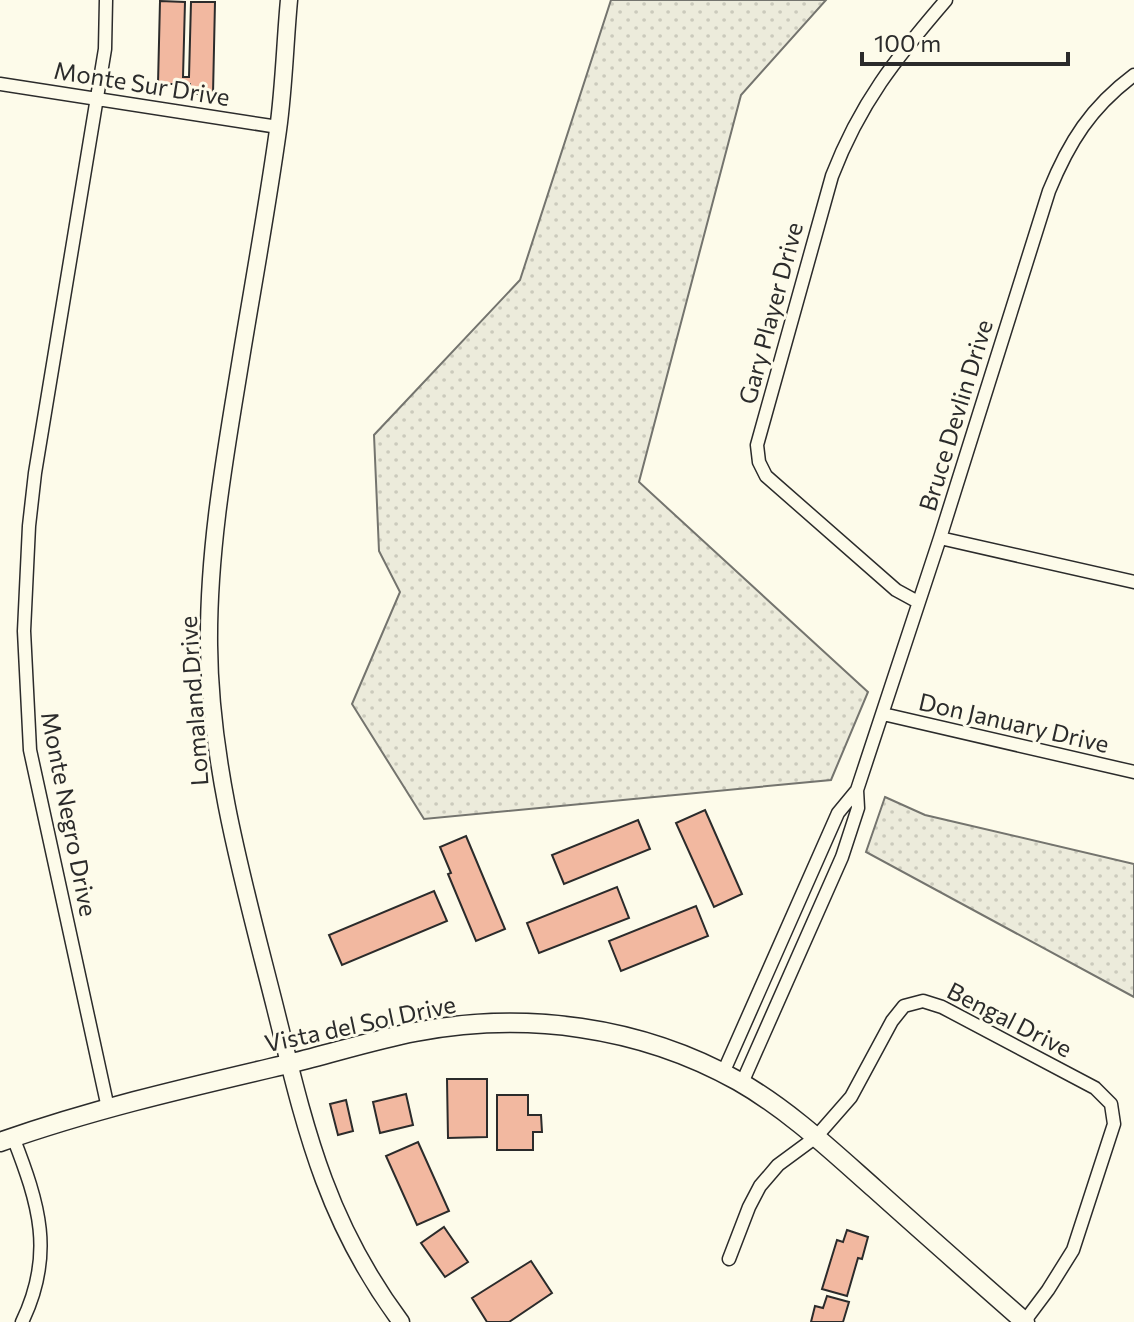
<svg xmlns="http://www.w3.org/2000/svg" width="1134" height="1322" font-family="Commissioner,sans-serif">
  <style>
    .grass { fill: url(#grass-dots); stroke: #74746e; stroke-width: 2 }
    .building { fill: #f2b8a0; stroke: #2b2b2b; stroke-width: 2 }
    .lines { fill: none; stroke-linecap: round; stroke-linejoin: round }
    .minor-casing { stroke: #2b2b2b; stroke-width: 15 }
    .tertiary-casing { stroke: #2b2b2b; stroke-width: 19 }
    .secondary-casing { stroke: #2b2b2b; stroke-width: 21 }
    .minor { stroke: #fdfbea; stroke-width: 12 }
    .tertiary { stroke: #fdfbea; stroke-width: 16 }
    .secondary { stroke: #fdfbea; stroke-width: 18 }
    .labels { text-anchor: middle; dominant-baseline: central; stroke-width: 6; stroke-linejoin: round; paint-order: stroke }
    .street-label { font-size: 24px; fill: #2b2b2b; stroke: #fdfbea }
  </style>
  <defs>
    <pattern id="grass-dots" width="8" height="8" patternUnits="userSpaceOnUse" patternTransform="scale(2)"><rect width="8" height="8" fill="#ecebdb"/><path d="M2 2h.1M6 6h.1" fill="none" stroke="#cbcabc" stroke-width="1.8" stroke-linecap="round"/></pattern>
  </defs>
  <rect width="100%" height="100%" fill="#fdfbea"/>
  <path class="grass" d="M 611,0 L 826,0 L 741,95 L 639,482 L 868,692 L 831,780 L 424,819 L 352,704 L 400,592 L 379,551 L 374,435 L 520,280 Z
    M 885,797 L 925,815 L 1134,864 L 1134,997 L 866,852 Z"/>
  <path class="building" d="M 160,1 L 185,2 L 183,77 L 189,77 L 191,2 L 215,2 L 213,94 L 190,94 L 190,84 L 158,84 Z
    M 705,810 L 742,894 L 714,907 L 676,823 Z
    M 638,820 L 650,849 L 564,884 L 552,855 Z
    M 466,836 L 505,929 L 476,941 L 448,874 L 451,873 L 440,847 Z
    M 617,887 L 629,918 L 539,953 L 527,923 Z
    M 434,891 L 447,921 L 342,965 L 329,935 Z
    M 696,906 L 708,936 L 621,971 L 609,941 Z
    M 447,1079 L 487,1079 L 487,1137 L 448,1138 Z
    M 406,1094 L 413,1125 L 380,1133 L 373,1102 Z
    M 497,1095 L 528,1095 L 528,1115 L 541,1115 L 542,1132 L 533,1132 L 533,1150 L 497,1150 Z
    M 346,1100 L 353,1131 L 338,1135 L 330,1104 Z
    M 418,1142 L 449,1211 L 417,1225 L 386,1156 Z
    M 444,1227 L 468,1262 L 445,1277 L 421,1243 Z
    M 847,1230 L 868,1237 L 862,1259 L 858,1258 L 847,1296 L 822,1289 L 837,1240 L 843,1242 Z
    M 531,1261 L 552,1293 L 509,1322 L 487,1322 L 472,1298 Z
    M 827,1296 L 849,1302 L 843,1322 L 811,1322 L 815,1306 L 823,1308 Z"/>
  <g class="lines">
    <g class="minor-casing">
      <path id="minor" d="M 106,0 L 105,49 L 35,473 L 29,526 L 24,631 L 30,750 L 108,1108
        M 0,84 L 278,127
        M 940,538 L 1134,582
        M 918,602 L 896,590 L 766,476 L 759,462 L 757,445 L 832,176 C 860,103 896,58 946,0
        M 883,714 L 1134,772
        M 723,1073 L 838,813 L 857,790 L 940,538 L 1049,191 C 1069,142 1091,107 1134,75
        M 742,1083 L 842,857 L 858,808 L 857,790
        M 13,1137 C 39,1204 55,1254 22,1322
        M 729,1259 L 749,1207 L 760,1186 L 778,1165 L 816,1137 L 851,1097 L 892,1021 L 904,1006 L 923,1001 L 942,1007 L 1095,1088 L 1111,1104 L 1114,1124 L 1073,1250 L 1048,1290 L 1024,1322"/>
    </g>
    <g class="tertiary-casing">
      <path id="tertiary" d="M 289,0 C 285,43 284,87 278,130 C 268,202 255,274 243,346 C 227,445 208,544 209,645 C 210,768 245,888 275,1007 C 305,1127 325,1220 401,1322"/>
    </g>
    <g class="secondary-casing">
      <path id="secondary" d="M 0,1142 C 96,1108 194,1086 292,1063 C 333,1053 374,1040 415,1032 C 525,1011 640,1026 738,1081 C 789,1110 832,1151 875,1189 C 925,1234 975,1278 1025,1322"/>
    </g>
    <use href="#minor" class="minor"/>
    <use href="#tertiary" class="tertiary"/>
    <use href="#secondary" class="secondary"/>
  </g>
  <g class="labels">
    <g class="street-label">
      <text transform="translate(142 83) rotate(9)">Monte Sur Drive</text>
      <text transform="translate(770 313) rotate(-75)">Gary Player Drive</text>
      <text transform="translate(955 415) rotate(-73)">Bruce Devlin Drive</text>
      <text transform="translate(193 701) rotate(-94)">Lomaland Drive</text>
      <text transform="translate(1014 722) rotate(13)">Don January Drive</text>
      <text transform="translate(70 814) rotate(79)">Monte Negro Drive</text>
      <text transform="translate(1010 1019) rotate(27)">Bengal Drive</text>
      <text transform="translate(360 1023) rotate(-12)">Vista del Sol Drive</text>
    </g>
  </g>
  <path d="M862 52v12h206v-12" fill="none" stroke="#2b2b2b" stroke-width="4"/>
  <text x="874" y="52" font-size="24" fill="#2b2b2b" stroke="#fdfbea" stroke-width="6" paint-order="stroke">100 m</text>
</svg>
